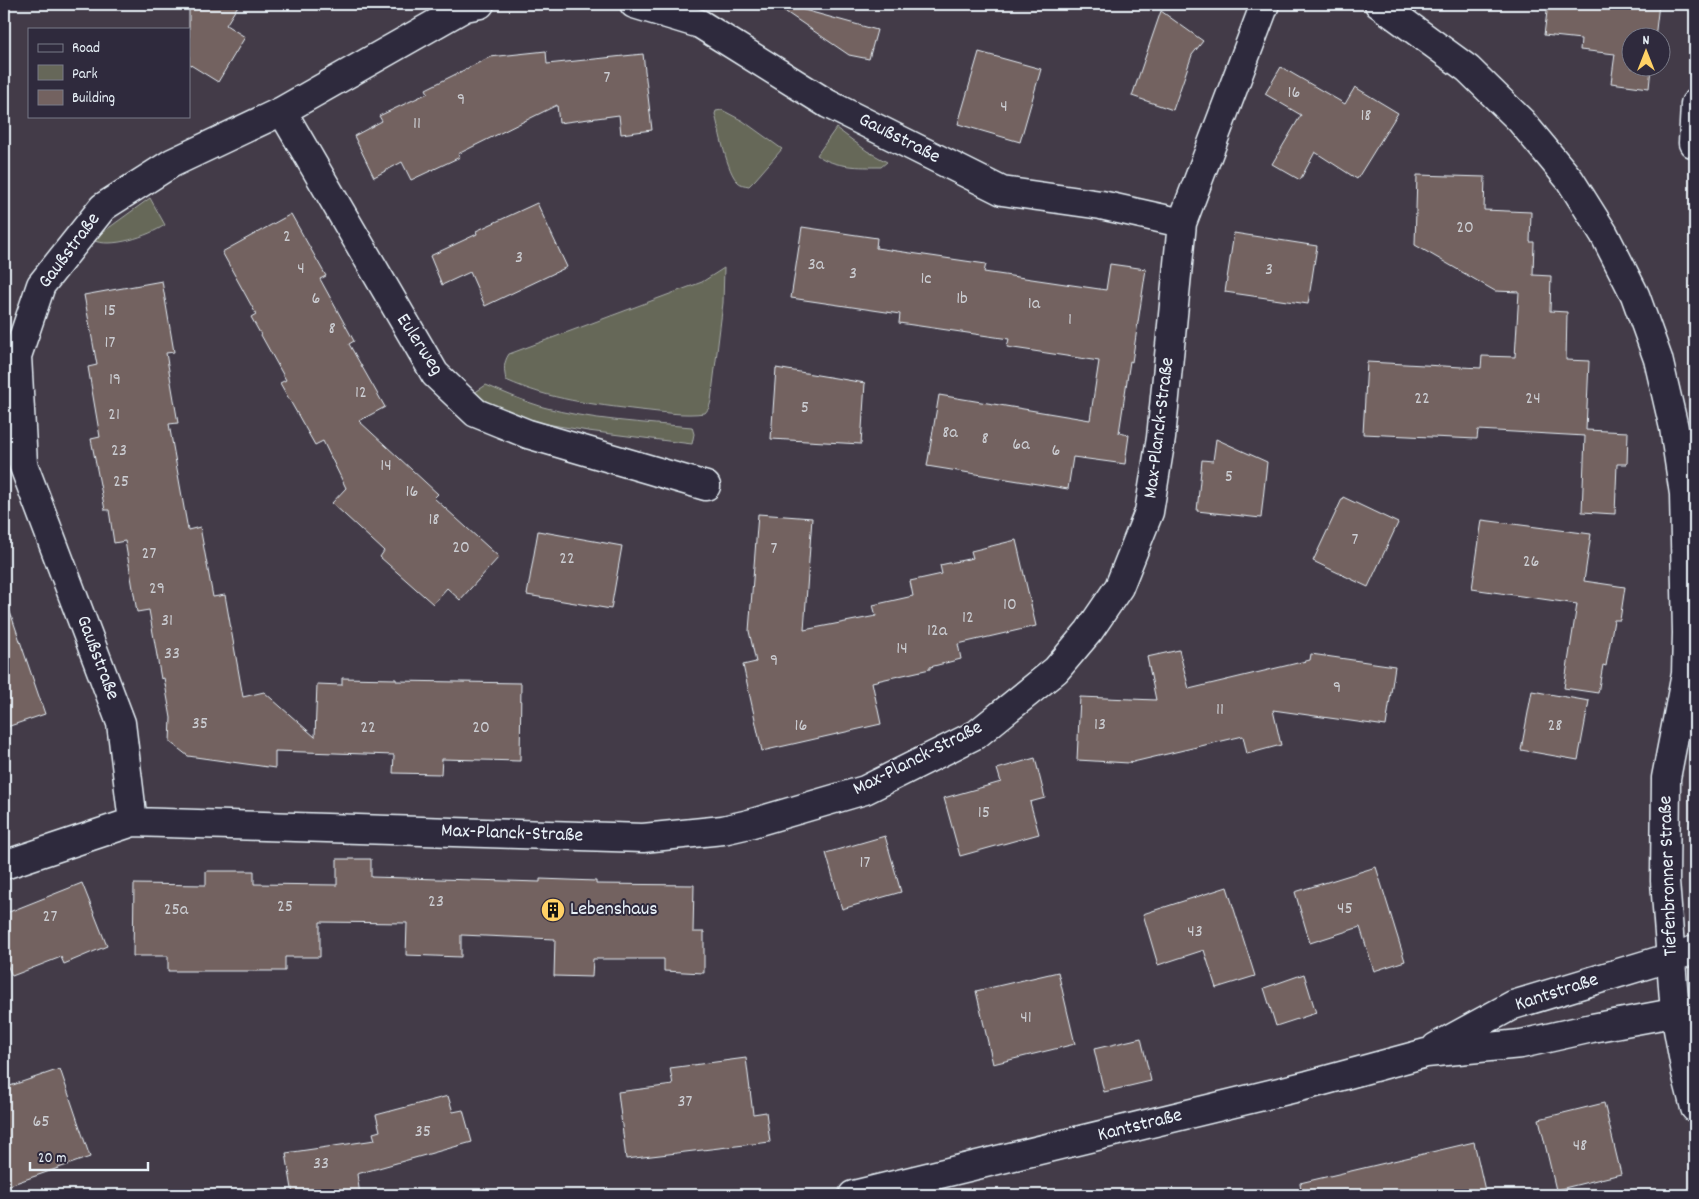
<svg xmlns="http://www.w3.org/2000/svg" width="1699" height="1199" font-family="Dekko,sans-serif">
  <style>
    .green { fill: #666759; stroke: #a7aca8 }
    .building { fill: #736260; stroke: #e8f1f8 }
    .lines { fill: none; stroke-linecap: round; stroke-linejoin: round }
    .minor-casing { stroke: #e8f1f8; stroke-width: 31 }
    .tertiary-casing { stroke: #e8f1f8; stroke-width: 31 }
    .minor { stroke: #2f2a3d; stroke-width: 28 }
    .tertiary { stroke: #2f2a3d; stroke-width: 28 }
    .labels { text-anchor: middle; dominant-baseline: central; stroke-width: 4; stroke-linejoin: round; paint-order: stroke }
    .number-label { font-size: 18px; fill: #cbcdd2 }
    .street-label { font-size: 20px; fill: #e8f1f8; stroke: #2f2a3d }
    .poi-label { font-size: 20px; fill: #e8f1f8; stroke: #2f2a3d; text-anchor: start }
  </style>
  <rect width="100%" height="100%" fill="#433b48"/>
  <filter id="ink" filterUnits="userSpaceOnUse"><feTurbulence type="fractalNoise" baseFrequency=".02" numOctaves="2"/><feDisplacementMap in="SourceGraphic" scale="10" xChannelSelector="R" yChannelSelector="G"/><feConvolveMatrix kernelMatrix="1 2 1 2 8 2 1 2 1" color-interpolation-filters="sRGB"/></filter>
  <g filter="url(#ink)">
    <path class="green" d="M 722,110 L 743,121 L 782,149 L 755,180 L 749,186 C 744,185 741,185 738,182 C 727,173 719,129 715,114 L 716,111 Z
      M 836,128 L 867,151 L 887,162 L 881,167 C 860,167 835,168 817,155 Z
      M 150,198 L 165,225 C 148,236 111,249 92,240 Z
      M 724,268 L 723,303 L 711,401 L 709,408 L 705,413 C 684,416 661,412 640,410 C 591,404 551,400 506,380 C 504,370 503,363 509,354 L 702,282 Z
      M 486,385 C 505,393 523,401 543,407 C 588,420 646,423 692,427 L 694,434 L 692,444 L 588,431 L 529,421 L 489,403 L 474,393 Z"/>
    <path class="building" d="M 189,4 L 239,4 L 226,25 L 245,37 L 218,82 L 189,64 Z
      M 1548,4 L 1659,4 L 1655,38 L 1632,38 L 1632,68 L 1651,68 L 1649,88 L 1611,83 L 1615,54 L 1580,50 L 1581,39 L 1544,35 Z
      M 786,5 L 877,30 L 869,59 L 849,55 L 783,10 Z
      M 1161,11 L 1203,41 L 1192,55 L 1173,110 L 1132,96 Z
      M 546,51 L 547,64 L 643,54 L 652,130 L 621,134 L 619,115 L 559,123 L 557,105 L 458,154 L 460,157 L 411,180 L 402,162 L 374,177 L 354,136 L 382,121 L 379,116 L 428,93 L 426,89 L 490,57 Z
      M 979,52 L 1041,69 L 1020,142 L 958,124 Z
      M 1281,67 L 1345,104 L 1355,87 L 1398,113 L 1357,179 L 1315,152 L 1300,180 L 1272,164 L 1301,115 L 1265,94 Z
      M 1417,175 L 1485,177 L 1484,210 L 1531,212 L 1530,242 L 1534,242 L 1533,275 L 1551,276 L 1550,311 L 1567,312 L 1566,360 L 1589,361 L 1586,430 L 1628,432 L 1627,464 L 1617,464 L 1615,514 L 1582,512 L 1585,436 L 1478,430 L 1477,439 L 1363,434 L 1367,362 L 1481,368 L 1482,356 L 1515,357 L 1519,292 L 1495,291 L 1415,245 Z
      M 537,203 L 567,267 L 485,306 L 470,272 L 442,285 L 430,256 L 477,234 L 476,231 Z
      M 291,214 L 326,276 L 320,279 L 354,341 L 349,344 L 385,407 L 359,421 L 438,494 L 434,498 L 499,557 L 460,600 L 447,588 L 433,604 L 380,557 L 384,551 L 332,503 L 346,488 L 323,441 L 315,445 L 280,383 L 286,380 L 251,317 L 256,314 L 222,252 Z
      M 802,227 L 877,238 L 876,248 L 986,264 L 984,272 L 1106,290 L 1110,264 L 1146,269 L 1132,362 L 1130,361 L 1119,433 L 1129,435 L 1125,464 L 1073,457 L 1068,489 L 927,466 L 939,395 L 1090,420 L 1099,361 L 1007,347 L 1009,339 L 899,323 L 900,314 L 791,298 Z
      M 1234,233 L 1317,246 L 1308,304 L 1225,292 Z
      M 162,281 L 174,352 L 166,353 L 178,423 L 169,424 L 188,530 L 200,527 L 213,597 L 225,595 L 243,697 L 264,692 L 315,737 L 317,684 L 342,685 L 342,678 L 396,679 L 396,681 L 521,683 L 520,761 L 442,759 L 441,774 L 393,773 L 394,755 L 275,751 L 275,768 L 188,756 L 170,742 L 171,718 L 164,678 L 161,679 L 149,610 L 137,612 L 125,541 L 114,543 L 109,510 L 105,510 L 91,439 L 100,437 L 88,367 L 97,365 L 84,295 Z
      M 776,368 L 865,383 L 861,444 L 771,439 Z
      M 1216,439 L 1267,462 L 1261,518 L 1197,511 L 1202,460 L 1213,461 Z
      M 1343,497 L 1398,523 L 1368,587 L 1313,561 Z
      M 758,514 L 812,518 L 804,630 L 876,616 L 873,605 L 913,596 L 910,581 L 942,574 L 940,565 L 973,558 L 971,551 L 1016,540 L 1036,626 L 958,644 L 961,659 L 930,667 L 930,669 L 872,682 L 881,724 L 762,751 L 743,665 L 756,662 L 749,631 Z
      M 1482,520 L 1591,534 L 1584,581 L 1625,587 L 1620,620 L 1614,620 L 1606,666 L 1603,665 L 1598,693 L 1564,688 L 1577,604 L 1472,589 Z
      M 538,531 L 622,546 L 611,609 L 527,595 Z
      M 9,609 L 45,714 L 4,728 L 4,610 Z
      M 1179,650 L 1189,689 L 1310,660 L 1311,654 L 1395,666 L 1386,726 L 1273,710 L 1281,745 L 1247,754 L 1243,736 L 1129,763 L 1077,760 L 1080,697 L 1156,700 L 1147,657 Z
      M 1532,691 L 1589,701 L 1578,760 L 1521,750 Z
      M 1035,758 L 1045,798 L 1030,802 L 1039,834 L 960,856 L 944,798 L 1001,782 L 997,769 Z
      M 885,836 L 901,892 L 842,909 L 826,853 Z
      M 337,859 L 371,859 L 371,877 L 540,882 L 540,879 L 596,881 L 596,884 L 694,885 L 693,932 L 704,932 L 704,973 L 664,971 L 664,959 L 593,959 L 592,977 L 554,976 L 555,939 L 461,935 L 461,957 L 406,955 L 407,923 L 320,922 L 320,957 L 285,957 L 285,971 L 168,971 L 168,956 L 133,956 L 134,884 L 206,885 L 206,871 L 254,871 L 254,884 L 337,885 Z
      M 1376,867 L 1405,961 L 1374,971 L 1360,927 L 1310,943 L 1295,892 Z
      M 82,883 L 107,946 L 64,964 L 61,957 L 12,976 L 4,958 L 4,914 Z
      M 1227,887 L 1255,976 L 1216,988 L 1204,950 L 1158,965 L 1143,914 Z
      M 1058,972 L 1075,1044 L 993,1064 L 976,991 Z
      M 1304,974 L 1316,1013 L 1276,1026 L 1264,988 Z
      M 1141,1038 L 1151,1081 L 1104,1092 L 1094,1049 Z
      M 746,1058 L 753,1114 L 766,1112 L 770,1142 L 626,1159 L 618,1092 L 673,1085 L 670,1068 Z
      M 60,1069 L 90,1157 L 4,1187 L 4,1088 Z
      M 448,1096 L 453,1112 L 463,1110 L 472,1142 L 357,1174 L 360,1195 L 293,1195 L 286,1153 L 375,1140 L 373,1133 L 380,1131 L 376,1115 Z
      M 1604,1103 L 1621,1174 L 1556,1190 L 1539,1119 Z
      M 1474,1142 L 1486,1195 L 1302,1195 L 1300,1183 Z"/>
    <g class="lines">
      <g class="minor-casing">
        <path id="minor" d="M 634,4 L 700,24 L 828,104 L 1002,191 L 1101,205 L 1182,223
          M 282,111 L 435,374 L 476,413 L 528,434 L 706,486
          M 1693,143 L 1695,104
          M 133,822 L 121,723 L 23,464 L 17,356 L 41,285 L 103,207 L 172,163 L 282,111 L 465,7 L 480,4
          M 4,865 L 133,822 L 643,838 L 723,830 L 749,824 L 865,790 L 977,734 L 1056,670 L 1089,631 L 1119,587 L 1149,512 L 1161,438 L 1182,223 L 1265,4
          M 1436,1047 L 1513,1005 L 1695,950
          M 853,1195 L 1308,1085 L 1426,1053 L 1521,1044 L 1592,1028 L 1695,1009"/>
      </g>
      <g class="tertiary-casing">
        <path id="tertiary" d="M 1379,4 L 1468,69 L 1521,121 L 1570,180 L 1604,234 L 1635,295 L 1658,359 L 1674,428 L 1684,494 L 1687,633 L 1686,674 L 1666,778 L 1665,881 L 1675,1013 L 1686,1073 L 1695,1108"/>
      </g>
      <use href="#minor" class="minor"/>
      <use href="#tertiary" class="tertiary"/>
    </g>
  </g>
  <defs>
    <g id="building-disc" transform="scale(1.25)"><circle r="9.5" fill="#ffd166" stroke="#2f2a3d"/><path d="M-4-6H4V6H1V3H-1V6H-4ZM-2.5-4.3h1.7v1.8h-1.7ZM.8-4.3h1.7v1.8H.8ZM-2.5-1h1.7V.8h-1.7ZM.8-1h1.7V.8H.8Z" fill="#111"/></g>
  </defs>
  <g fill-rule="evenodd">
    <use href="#building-disc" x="553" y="910"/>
  </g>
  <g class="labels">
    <g class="number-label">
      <text x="607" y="78">7</text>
      <text x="1294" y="93">16</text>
      <text x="461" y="100">9</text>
      <text x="1004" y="107">4</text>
      <text x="1366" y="116">18</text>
      <text x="417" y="124">11</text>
      <text x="1465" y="228">20</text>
      <text x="287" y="237">2</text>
      <text x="519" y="258">3</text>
      <text x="816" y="265">3a</text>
      <text x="301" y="269">4</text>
      <text x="1269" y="270">3</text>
      <text x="853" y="274">3</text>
      <text x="926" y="279">1c</text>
      <text x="316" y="299">6</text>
      <text x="962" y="299">1b</text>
      <text x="1034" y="304">1a</text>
      <text x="110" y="311">15</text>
      <text x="1070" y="320">1</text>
      <text x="332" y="329">8</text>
      <text x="110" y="343">17</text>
      <text x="115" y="380">19</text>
      <text x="361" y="393">12</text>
      <text x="1422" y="399">22</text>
      <text x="1533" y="399">24</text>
      <text x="805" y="408">5</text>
      <text x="114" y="415">21</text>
      <text x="950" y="433">8a</text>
      <text x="985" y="439">8</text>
      <text x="1021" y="445">6a</text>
      <text x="119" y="451">23</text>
      <text x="1056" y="451">6</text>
      <text x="386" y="466">14</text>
      <text x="1229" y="477">5</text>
      <text x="121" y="482">25</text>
      <text x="412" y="492">16</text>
      <text x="434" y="520">18</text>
      <text x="1355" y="540">7</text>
      <text x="461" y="548">20</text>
      <text x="774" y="549">7</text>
      <text x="149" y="554">27</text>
      <text x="567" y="559">22</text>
      <text x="1531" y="562">26</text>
      <text x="157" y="589">29</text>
      <text x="1010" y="605">10</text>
      <text x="968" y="618">12</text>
      <text x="167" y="621">31</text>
      <text x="937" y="631">12a</text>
      <text x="902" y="649">14</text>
      <text x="172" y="654">33</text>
      <text x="774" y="661">9</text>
      <text x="1337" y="688">9</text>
      <text x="1220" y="710">11</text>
      <text x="200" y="724">35</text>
      <text x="1100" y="725">13</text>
      <text x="801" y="726">16</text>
      <text x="1555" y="726">28</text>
      <text x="368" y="728">22</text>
      <text x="481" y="728">20</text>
      <text x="984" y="813">15</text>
      <text x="865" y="863">17</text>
      <text x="436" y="902">23</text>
      <text x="285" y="907">25</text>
      <text x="1345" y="909">45</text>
      <text x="176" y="910">25a</text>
      <text x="50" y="917">27</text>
      <text x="1195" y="932">43</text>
      <text x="1026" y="1018">41</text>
      <text x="685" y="1102">37</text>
      <text x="41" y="1122">65</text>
      <text x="423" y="1132">35</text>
      <text x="1580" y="1146">48</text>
      <text x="321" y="1164">33</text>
    </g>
    <g class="street-label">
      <text transform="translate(899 139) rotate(27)">Gaußstraße</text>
      <text transform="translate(70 251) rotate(-53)">Gaußstraße</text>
      <text transform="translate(419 345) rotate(57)">Eulerweg</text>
      <text transform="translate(1160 428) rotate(-83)">Max-Planck-Straße</text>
      <text transform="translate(97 658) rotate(69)">Gaußstraße</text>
      <text transform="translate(918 759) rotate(-27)">Max-Planck-Straße</text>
      <text transform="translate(512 834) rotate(2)">Max-Planck-Straße</text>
      <text transform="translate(1669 876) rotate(-92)">Tiefenbronner Straße</text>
      <text transform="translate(1557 993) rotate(-18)">Kantstraße</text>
      <text transform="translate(1140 1126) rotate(-14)">Kantstraße</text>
    </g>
    <g class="poi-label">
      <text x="570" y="910">Lebenshaus</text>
    </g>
  </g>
  <rect width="1699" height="1199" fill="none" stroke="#2f2a3d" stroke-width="20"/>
  <rect x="10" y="10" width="1679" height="1179" fill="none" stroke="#e8f1f8" stroke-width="2" filter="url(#ink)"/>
  <rect x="28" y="28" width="162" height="90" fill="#2f2a3d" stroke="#797a88"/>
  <rect x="38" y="44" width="25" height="8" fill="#2f2a3d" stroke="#797a88"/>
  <text x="72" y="52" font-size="15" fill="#e8f1f8">Road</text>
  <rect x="38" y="65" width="25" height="15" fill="#666759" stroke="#797a88"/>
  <text x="72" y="78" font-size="15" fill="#e8f1f8">Park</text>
  <rect x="38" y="90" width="25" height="15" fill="#736260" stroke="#797a88"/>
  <text x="72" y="102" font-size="15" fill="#e8f1f8">Building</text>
  <g transform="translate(1646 52)"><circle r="24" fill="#2f2a3d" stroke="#797a88"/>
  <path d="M0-4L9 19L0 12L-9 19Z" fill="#ffd166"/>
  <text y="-8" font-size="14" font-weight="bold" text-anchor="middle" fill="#e8f1f8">N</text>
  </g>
  <path d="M30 1162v8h118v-8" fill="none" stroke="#e8f1f8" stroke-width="2.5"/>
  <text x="38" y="1162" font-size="15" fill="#e8f1f8" stroke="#2f2a3d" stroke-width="4" paint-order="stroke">20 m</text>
</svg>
